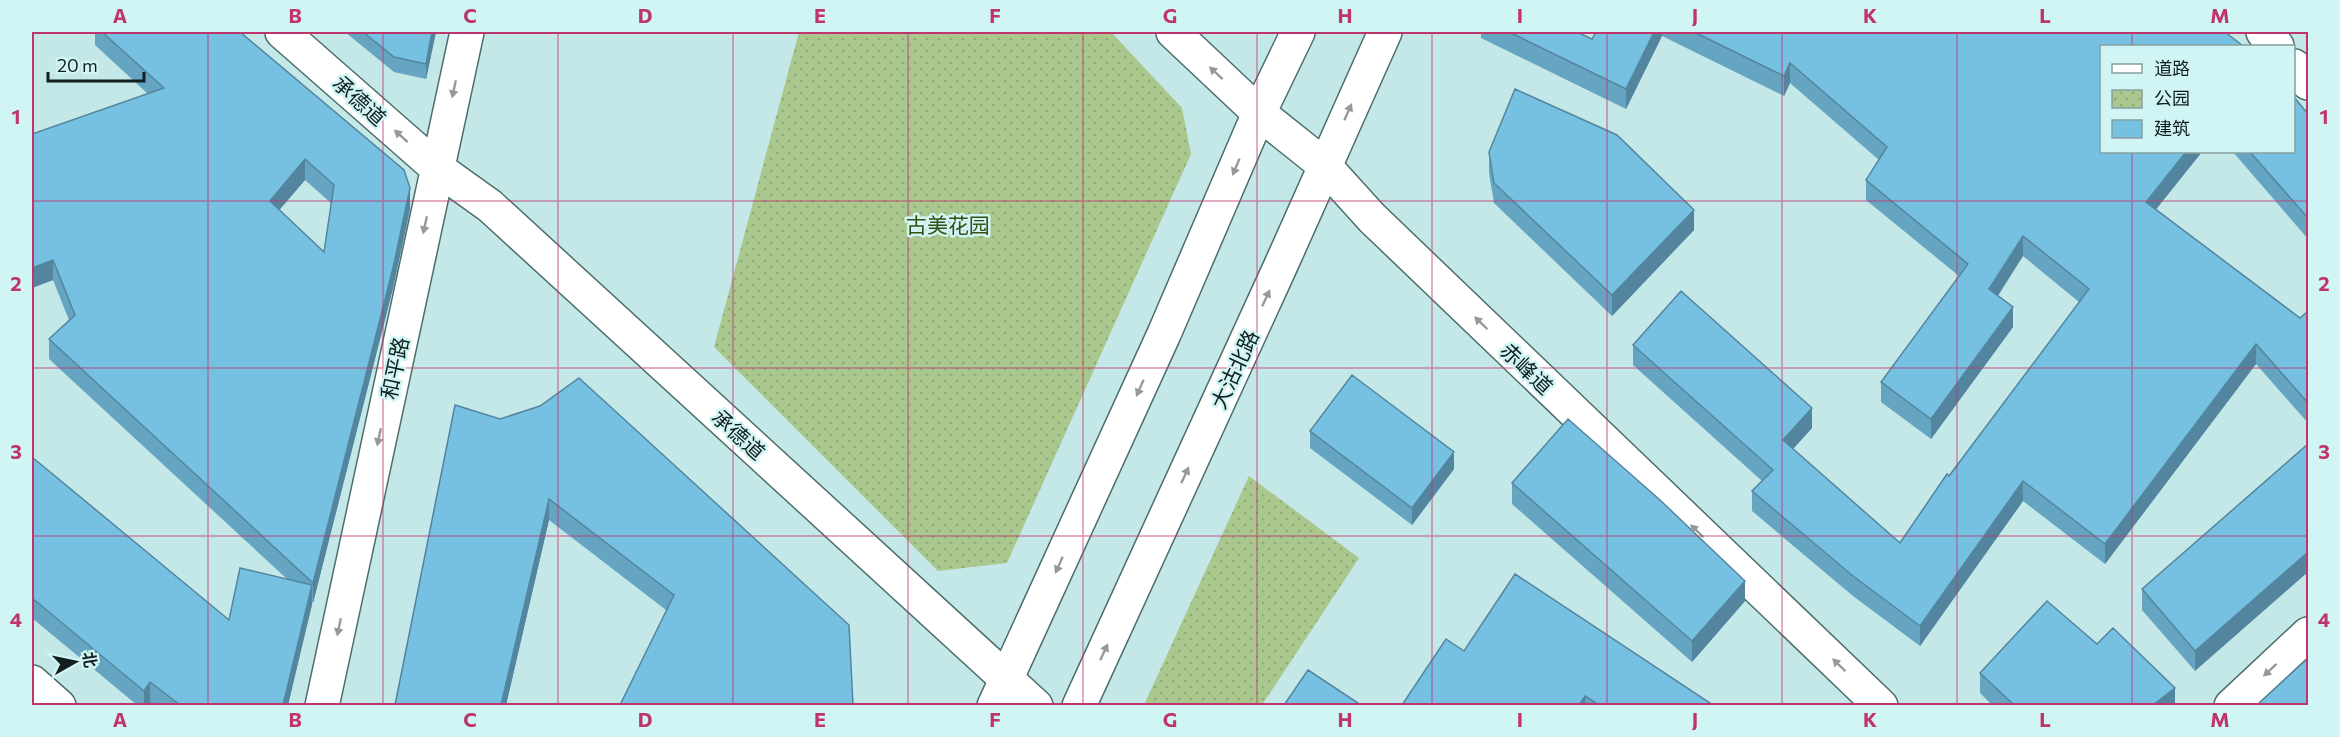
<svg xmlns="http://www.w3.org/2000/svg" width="2340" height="737" font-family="Commissioner,'Noto Sans SC',sans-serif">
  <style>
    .park { fill: url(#park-dots) }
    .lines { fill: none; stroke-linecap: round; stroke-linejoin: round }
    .minor-casing { stroke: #4d6d6d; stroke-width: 36 }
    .major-casing { stroke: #4d6d6d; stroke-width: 36 }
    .minor { stroke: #fff; stroke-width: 33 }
    .major { stroke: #fff; stroke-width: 33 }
    .wall { fill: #65a5c2; fill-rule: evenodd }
    .shaded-wall { fill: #53869e }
    .building { fill: #76c0e2; stroke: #53869e; stroke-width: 1.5; fill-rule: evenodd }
    .oneway { fill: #949a9a }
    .grid { fill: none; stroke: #bf346d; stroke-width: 1.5; stroke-opacity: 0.55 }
    .labels { text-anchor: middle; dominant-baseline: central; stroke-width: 5; stroke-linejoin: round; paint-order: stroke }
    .street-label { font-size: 21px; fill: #121f1f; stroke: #d1f5f4 }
    .park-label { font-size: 21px; fill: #355010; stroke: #d1f5f4 }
    .neatline { fill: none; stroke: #bf346d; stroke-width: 2 }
    .grid-label { font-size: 20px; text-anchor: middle; font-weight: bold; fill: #bf346d }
  </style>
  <defs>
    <pattern id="park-dots" width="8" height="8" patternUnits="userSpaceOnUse" patternTransform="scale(1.5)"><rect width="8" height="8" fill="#aac78e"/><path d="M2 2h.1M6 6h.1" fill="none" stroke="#91aa7a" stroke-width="1.8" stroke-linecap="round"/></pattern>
  </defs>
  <rect width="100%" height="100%" fill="#c4e7e7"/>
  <path class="park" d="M 799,32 L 1111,32 L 1182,108 L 1191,154 L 1007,563 L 938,571 L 714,347 Z
    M 1249,476 L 1359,558 L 1262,705 L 1144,705 Z"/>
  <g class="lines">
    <g class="minor-casing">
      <path id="minor" d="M 282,32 L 437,168 L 490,206 L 1036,706
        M 2263,32 L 2277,46
        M 2294,66 L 2308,83
        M 32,682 L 59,706
        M 322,706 L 467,32
        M 2231,706 L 2308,634"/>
    </g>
    <g class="major-casing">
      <path id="major" d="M 1173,32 L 1259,113 L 1324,165 L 1372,218 L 1881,706
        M 994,706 L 1164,334 L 1259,113 L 1298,32
        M 1079,706 L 1281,265 L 1385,32"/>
    </g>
    <use href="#minor" class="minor"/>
    <use href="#major" class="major"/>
  </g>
  <path class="wall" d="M 95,32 L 240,32 L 410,209 L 393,288 L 313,603 L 312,602 L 288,705 L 154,705 L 150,703 L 148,705 L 137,705 L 32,618 L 32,457 L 229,620 L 287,579 L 49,359 L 49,339 L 69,320 L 53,280 L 32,288 L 32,134 L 148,94 L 95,45 ZM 305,180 L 331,203 L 324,252 L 279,210 Z
    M 345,32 L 436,32 L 426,79 L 394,72 Z
    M 1481,32 L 1577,32 L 1592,39 L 1596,32 L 2225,32 L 2156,209 L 2300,318 L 2308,313 L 2308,423 L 2256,364 L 2105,564 L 2023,501 L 1920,646 L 1853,596 L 1752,511 L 1752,491 L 1762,481 L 1633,365 L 1633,345 L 1812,428 L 1793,449 L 1900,543 L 1949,476 L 2079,302 L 2023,256 L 1998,296 L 2013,327 L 1931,439 L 1881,402 L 1881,382 L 1959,276 L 1866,200 L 1866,180 L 1879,160 L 1790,83 L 1784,96 L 1662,36 L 1626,109 L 1481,38 Z
    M 2308,114 L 2308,239 L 2233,152 L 2294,152 Z
    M 1489,152 L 1694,230 L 1612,316 L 1494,203 L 1489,173 Z
    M 455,405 L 849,625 L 666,610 L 549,520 L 506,705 L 395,705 Z
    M 1310,431 L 1454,469 L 1412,525 L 1310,448 Z
    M 2308,444 L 2195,671 L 2142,610 L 2142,589 Z
    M 1512,483 L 1745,601 L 1692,662 L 1512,504 Z
    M 2097,644 L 2175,705 L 1992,705 L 1980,693 L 1980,673 Z
    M 1464,651 L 1713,705 L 1402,705 Z"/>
  <path class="shaded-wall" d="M 432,32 L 436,32 L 426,79 L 426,64 Z
    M 1654,32 L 1662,32 L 1662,36 L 1626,109 L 1626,89 Z
    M 1790,63 L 1790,83 L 1784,96 L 1784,76 Z
    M 2186,152 L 2202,152 L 2146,222 L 2146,202 Z
    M 305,159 L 305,180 L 270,221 L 270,201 Z
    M 410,188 L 410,209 L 393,288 L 313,603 L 313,583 Z
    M 1694,210 L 1694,230 L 1612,316 L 1612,295 Z
    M 2023,236 L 2023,256 L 1989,309 L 1989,289 Z
    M 53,260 L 53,280 L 32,288 L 32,268 Z
    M 2013,307 L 2013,327 L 1931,439 L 1931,419 Z
    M 2256,344 L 2256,364 L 2105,564 L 2105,544 Z
    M 34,380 L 34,397 L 32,400 L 32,383 Z
    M 1812,408 L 1812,428 L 1783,460 L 1783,440 Z
    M 1454,452 L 1454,469 L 1412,525 L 1412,508 Z
    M 2023,481 L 2023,501 L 1920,646 L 1920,626 Z
    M 549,499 L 549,520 L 506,705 L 501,705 Z
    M 2308,552 L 2308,572 L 2195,671 L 2195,651 Z
    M 1745,581 L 1745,601 L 1692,662 L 1692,641 Z
    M 312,585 L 312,605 L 288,705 L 283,705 Z
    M 150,682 L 150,703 L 148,705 L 144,705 L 144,691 Z
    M 2175,688 L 2175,705 L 2153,705 Z
    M 1585,696 L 1585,705 L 1579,705 Z"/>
  <path class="building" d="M 102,32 L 240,32 L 404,170 L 410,188 L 393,268 L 313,583 L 49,339 L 75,315 L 53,260 L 32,268 L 32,134 L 164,88 ZM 305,159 L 334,185 L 324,252 L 270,201 Z
    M 363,32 L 432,32 L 426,64 L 394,57 Z
    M 1509,32 L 1577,32 L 1592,39 L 1596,32 L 1654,32 L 1626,89 Z
    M 1694,32 L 2225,32 L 2243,46 L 2102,46 L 2102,152 L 2186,152 L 2146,202 L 2300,318 L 2307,312 L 2308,313 L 2308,403 L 2256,344 L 2105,544 L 2023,481 L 1920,626 L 1853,576 L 1752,491 L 1773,470 L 1633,345 L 1681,291 L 1812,408 L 1783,440 L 1900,543 L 1947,474 L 1949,476 L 2089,289 L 2023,236 L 1989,289 L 2013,307 L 1931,419 L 1881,382 L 1968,264 L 1866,180 L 1887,147 L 1790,63 L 1784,76 Z
    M 1515,89 L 1617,135 L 1694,210 L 1612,295 L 1494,183 L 1489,152 Z
    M 2294,97 L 2308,114 L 2308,218 L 2250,152 L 2294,152 Z
    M 1352,375 L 1454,452 L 1412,508 L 1310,431 Z
    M 579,378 L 849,625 L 853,705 L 620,705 L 674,595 L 549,499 L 501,705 L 395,705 L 455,405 L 500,419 L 540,406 Z
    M 1568,419 L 1660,500 L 1745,581 L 1692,641 L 1512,483 Z
    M 2308,444 L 2308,552 L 2195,651 L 2142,589 Z
    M 32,457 L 229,620 L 240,568 L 312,585 L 283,705 L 180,705 L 150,682 L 144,691 L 32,598 Z
    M 1515,574 L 1713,705 L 1599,705 L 1585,696 L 1579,705 L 1402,705 L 1446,639 L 1464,651 Z
    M 2047,601 L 2097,644 L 2113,628 L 2175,688 L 2153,705 L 2014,705 L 1980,673 Z
    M 2308,658 L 2308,705 L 2257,705 Z
    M 1308,670 L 1361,705 L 1284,705 Z"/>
  <defs><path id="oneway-solid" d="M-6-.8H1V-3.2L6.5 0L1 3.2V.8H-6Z" transform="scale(1.5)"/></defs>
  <g class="oneway">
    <use href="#oneway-solid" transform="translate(1216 73) rotate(-137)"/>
    <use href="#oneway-solid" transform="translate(454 89) rotate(102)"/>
    <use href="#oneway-solid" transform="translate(1348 112) rotate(-66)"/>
    <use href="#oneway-solid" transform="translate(401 136) rotate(-138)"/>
    <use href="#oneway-solid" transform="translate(1236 167) rotate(113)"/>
    <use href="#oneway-solid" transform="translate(425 225) rotate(102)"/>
    <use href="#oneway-solid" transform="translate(1266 298) rotate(-65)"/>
    <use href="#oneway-solid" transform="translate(1481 323) rotate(-136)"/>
    <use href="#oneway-solid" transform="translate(1140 388) rotate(114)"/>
    <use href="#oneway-solid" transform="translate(379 437) rotate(102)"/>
    <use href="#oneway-solid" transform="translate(1185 475) rotate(-65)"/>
    <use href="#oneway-solid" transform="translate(1697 531) rotate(-136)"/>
    <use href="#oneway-solid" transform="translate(1059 565) rotate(114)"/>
    <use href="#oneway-solid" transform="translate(339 627) rotate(102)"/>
    <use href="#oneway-solid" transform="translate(1104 652) rotate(-65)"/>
    <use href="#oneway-solid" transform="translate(1839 665) rotate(-136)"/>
    <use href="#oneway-solid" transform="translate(2270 670) rotate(137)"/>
  </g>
  <path class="grid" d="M 208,32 L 208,706M 383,32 L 383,706M 558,32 L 558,706M 733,32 L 733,706M 908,32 L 908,706M 1083,32 L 1083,706M 1257,32 L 1257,706M 1432,32 L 1432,706M 1607,32 L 1607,706M 1782,32 L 1782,706M 1957,32 L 1957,706M 2132,32 L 2132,46M 2132,152 L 2132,706M 32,201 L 2308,201M 32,368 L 2308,368M 32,536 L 2308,536"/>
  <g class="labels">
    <g class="street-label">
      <text transform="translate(360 100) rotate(42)">承德道</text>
      <text transform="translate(394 368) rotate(-78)">和平路</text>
      <text transform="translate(1527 368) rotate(44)">赤峰道</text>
      <text transform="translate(1234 369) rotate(-65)">大沽北路</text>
      <text transform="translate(739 434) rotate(42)">承德道</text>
    </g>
    <g class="park-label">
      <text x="948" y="224">古美花园</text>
    </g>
  </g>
  <rect width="2340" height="737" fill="none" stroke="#d1f5f4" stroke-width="66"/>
  <rect x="2100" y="45" width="195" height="108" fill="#d1f5f4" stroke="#859f9f" stroke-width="1.5"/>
  <rect x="2112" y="64" width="30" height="9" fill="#ffffff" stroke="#859f9f" stroke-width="1.5"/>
  <text x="2154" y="75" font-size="18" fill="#121f1f">道路</text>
  <rect x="2112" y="90" width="30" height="18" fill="url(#park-dots)" stroke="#859f9f" stroke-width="1.5"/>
  <text x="2154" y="105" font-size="18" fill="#121f1f">公园</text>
  <rect x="2112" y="120" width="30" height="18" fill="#76c0e2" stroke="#859f9f" stroke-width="1.5"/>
  <text x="2154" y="135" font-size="18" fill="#121f1f">建筑</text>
  <g transform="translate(75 662) rotate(81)" stroke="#d1f5f4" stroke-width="4.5" paint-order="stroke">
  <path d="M0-4.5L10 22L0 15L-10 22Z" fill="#121f1f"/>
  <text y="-9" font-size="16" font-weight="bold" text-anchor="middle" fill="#121f1f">北</text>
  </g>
  <path d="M48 72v9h96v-9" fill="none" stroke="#121f1f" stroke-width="3"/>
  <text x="57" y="72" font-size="18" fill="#121f1f" stroke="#d1f5f4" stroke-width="4.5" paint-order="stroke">20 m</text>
  <rect x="33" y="33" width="2274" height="671" class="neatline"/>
  <g class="grid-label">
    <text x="120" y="23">A</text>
    <text x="295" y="23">B</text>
    <text x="470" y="23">C</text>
    <text x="645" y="23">D</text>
    <text x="820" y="23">E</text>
    <text x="995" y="23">F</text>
    <text x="1170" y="23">G</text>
    <text x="1345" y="23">H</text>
    <text x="1520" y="23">I</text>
    <text x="1695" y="23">J</text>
    <text x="1870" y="23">K</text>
    <text x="2045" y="23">L</text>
    <text x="2220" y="23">M</text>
    <text x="16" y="124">1</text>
    <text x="2324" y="124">1</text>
    <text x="16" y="291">2</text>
    <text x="2324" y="291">2</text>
    <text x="16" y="459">3</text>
    <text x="2324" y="459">3</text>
    <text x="16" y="627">4</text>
    <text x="2324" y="627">4</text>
    <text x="120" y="727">A</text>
    <text x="295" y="727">B</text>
    <text x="470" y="727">C</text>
    <text x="645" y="727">D</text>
    <text x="820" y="727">E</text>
    <text x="995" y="727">F</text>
    <text x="1170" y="727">G</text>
    <text x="1345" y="727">H</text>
    <text x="1520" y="727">I</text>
    <text x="1695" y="727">J</text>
    <text x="1870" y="727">K</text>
    <text x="2045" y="727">L</text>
    <text x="2220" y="727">M</text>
  </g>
</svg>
